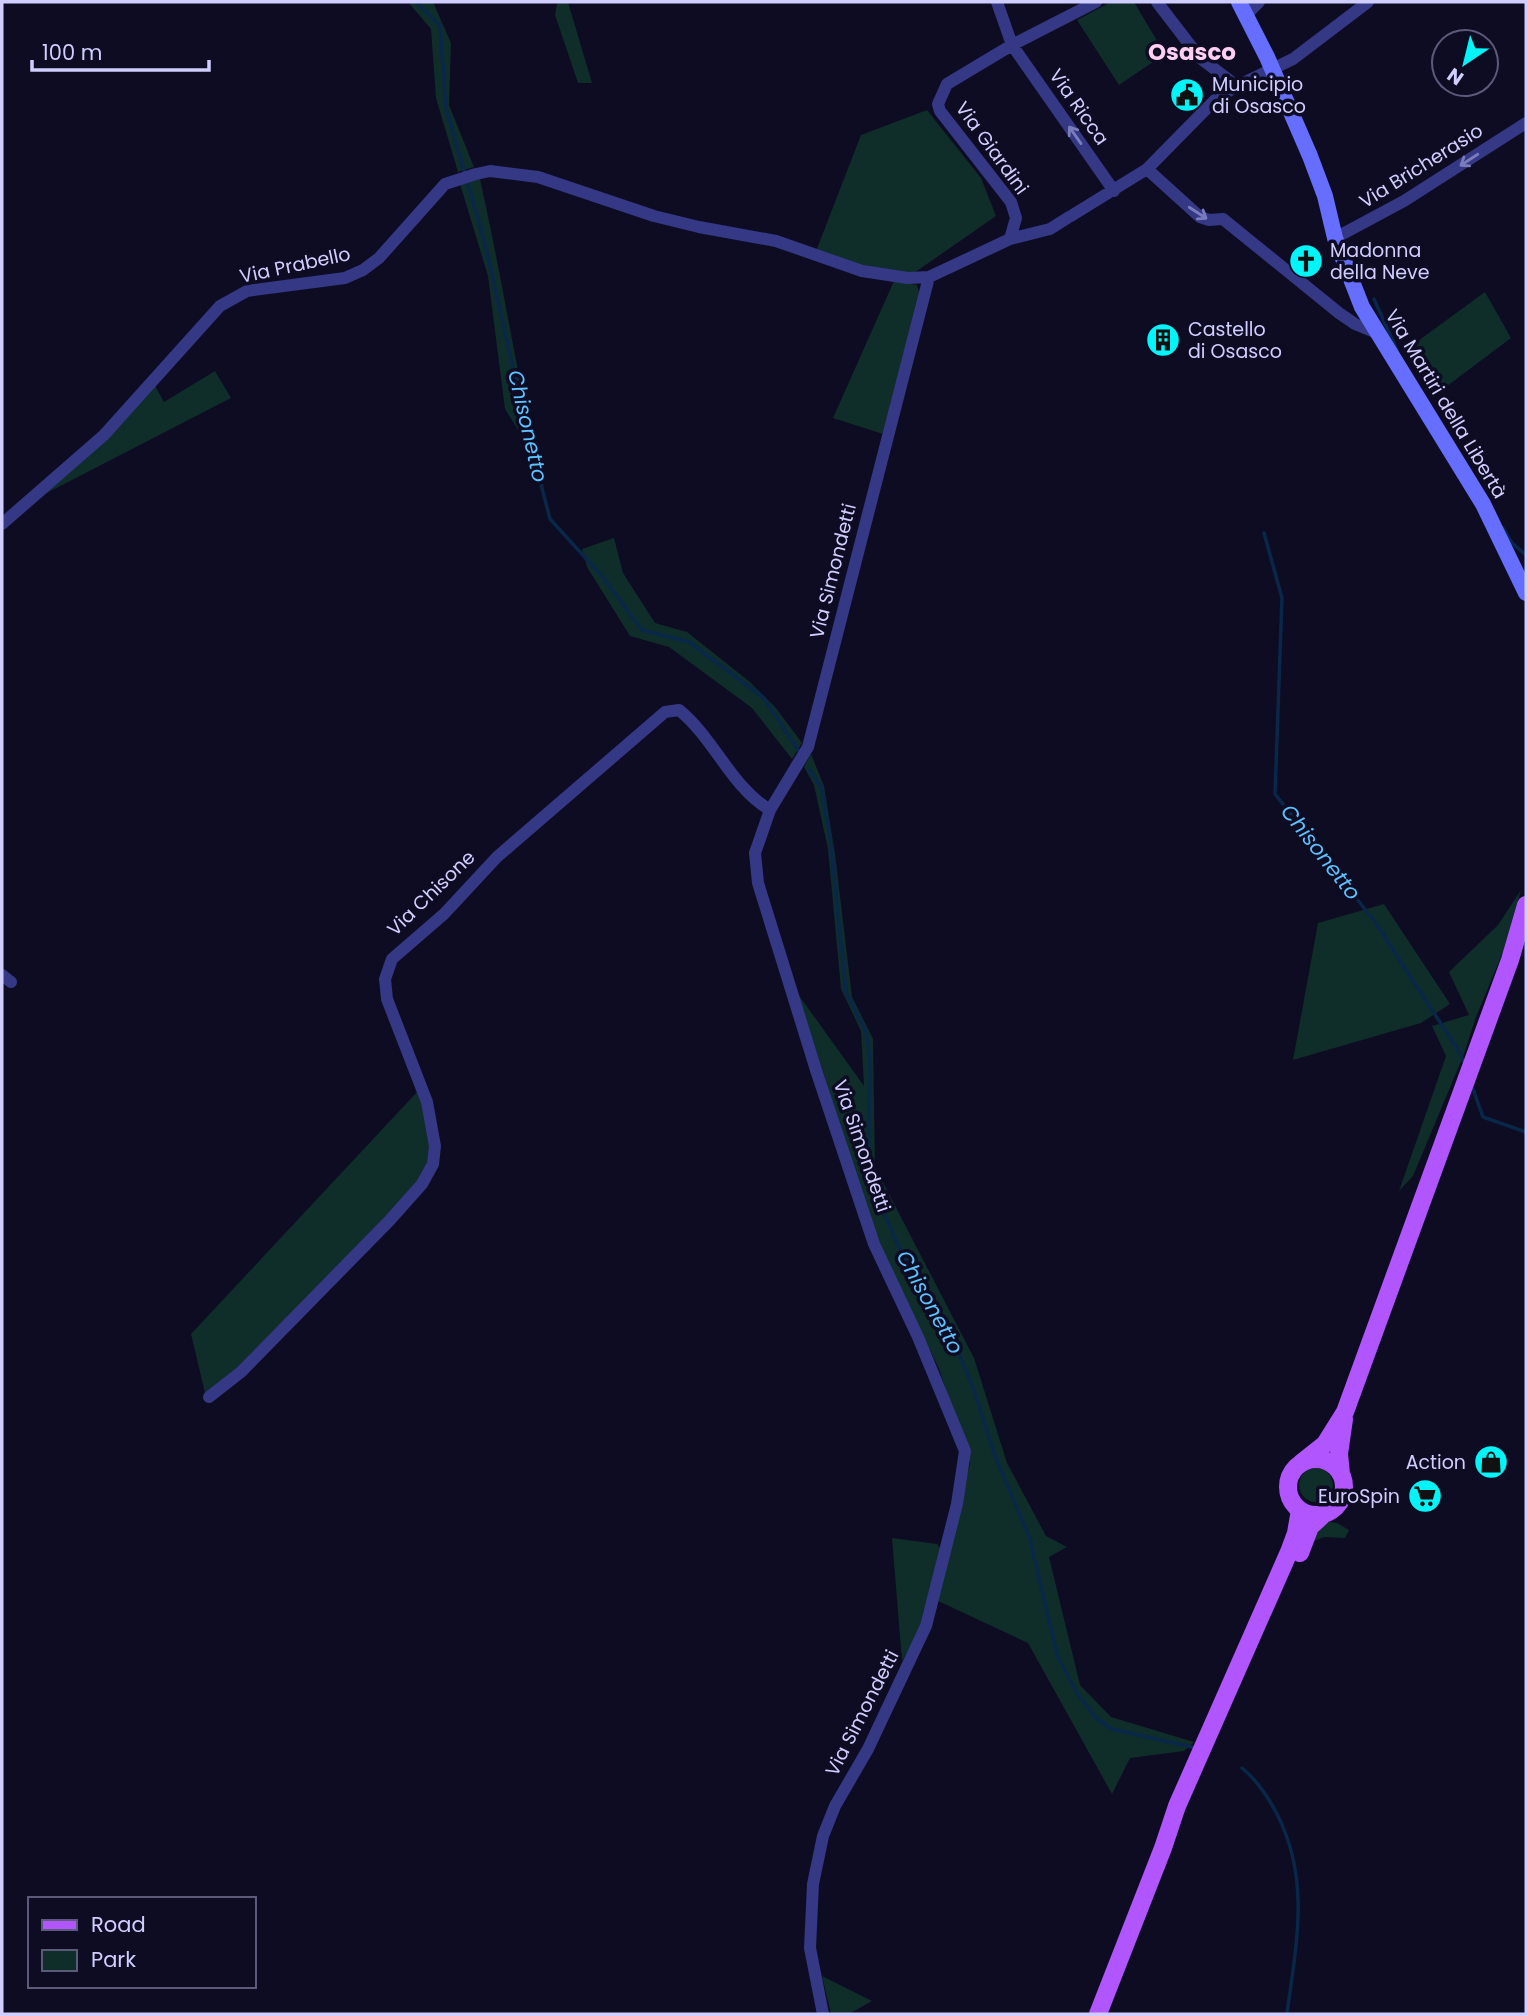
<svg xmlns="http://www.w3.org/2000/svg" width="1528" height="2016" font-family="Poppins,sans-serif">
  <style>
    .green { fill: #0f2d29 }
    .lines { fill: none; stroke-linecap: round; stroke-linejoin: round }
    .stream { stroke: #092749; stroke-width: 3.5 }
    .street { stroke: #343885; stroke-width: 12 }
    .secondary { stroke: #656eff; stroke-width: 16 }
    .primary { stroke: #b155ff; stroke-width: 18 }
    .oneway { stroke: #7a7cbc }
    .labels { text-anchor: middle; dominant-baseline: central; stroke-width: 7; stroke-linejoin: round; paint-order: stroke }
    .poi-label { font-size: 19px; fill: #cfceff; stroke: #0e0c23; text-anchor: start }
    .street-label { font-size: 19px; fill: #cfceff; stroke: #0e0c23 }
    .water-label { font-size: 21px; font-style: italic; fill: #5cc1ff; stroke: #0e0c23 }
    .quarter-label { font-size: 23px; font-weight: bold; fill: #ffd0f2; stroke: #0e0c23 }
  </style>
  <rect width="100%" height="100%" fill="#0e0c23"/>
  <path class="green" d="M 408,2 L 433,2 L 451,43 L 449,105 L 474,167 L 458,172 L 436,98 L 431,29 Z
    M 562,2 L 568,2 L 592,83 L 578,83 L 555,15 L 557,4 Z
    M 1111,2 L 1134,2 L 1165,54 L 1119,85 L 1077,20 Z
    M 927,110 L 981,178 L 996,216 L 914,273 L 862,267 L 816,251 L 861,135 Z
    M 480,179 C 499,264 513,350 531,435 L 525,441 L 505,409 L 488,276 L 460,184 Z
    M 894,281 L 917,285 L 919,293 L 883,434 L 833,418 Z
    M 1485,292 L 1511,338 L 1439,392 L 1411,346 Z
    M 215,371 L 231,398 L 39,497 L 154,384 L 164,402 Z
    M 614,538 L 623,573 L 655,623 L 687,632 L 750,682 L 776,708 L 802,743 L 792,759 L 752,708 L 669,647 L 630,636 L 587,567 L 582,549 Z
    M 811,754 L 824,786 L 835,854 L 852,997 L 873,1039 L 875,1167 L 974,1358 L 1007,1463 L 1046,1536 L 1067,1547 L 1049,1557 L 1080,1685 L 1111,1717 L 1194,1742 L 1184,1751 L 1130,1758 L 1112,1794 L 1028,1643 L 936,1600 L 970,1463 L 939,1369 L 877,1239 L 798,994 L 864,1086 L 861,1031 L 841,989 L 828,849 L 814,785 L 804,767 Z
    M 1521,890 L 1503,952 L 1476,1017 L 1464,1054 L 1413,1176 L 1399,1191 L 1446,1056 L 1432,1026 L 1469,1015 L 1449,972 L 1498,925 Z
    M 1384,904 L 1450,1004 L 1421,1023 L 1293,1060 L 1318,923 Z
    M 418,1091 C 429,1129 439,1143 420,1181 L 239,1368 L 205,1393 L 191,1334 Z
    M1299 1485a17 17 0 1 1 34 0a17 17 0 1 1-34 0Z
    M 1324,1521 L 1337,1523 L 1349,1530 L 1345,1538 L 1324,1537 L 1312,1542 L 1316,1526 Z
    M 892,1538 L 937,1544 L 942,1551 L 921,1628 L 902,1661 Z
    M 822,1976 L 872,2001 L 849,2014 L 831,2014 Z"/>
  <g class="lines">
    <path class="stream" d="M 417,2 L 440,26 L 446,108 L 484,240 L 528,434 L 550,519 L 602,576 L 642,630 L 689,642 L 764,698 L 798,750
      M 1374,299 L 1397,350
      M 1503,528 L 1512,543 L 1526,555
      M 1264,533 L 1282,598 L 1275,794 L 1375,922 L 1460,1053 L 1463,1061
      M 810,770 L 821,787 L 830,837 L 846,992 L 866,1032 L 870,1059 L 868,1179 L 904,1258 L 948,1328 L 974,1390 L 995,1456 L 1030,1539 L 1057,1655 L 1077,1693 L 1096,1718 L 1112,1729 L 1196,1748
      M 1473,1089 L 1483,1117 L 1526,1132
      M 1242,1768 C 1257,1780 1268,1797 1277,1814 C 1311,1881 1296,1944 1287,2014"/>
    <path class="street" d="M 997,2 L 1012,45 L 1114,191
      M 1157,2 L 1200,58 L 1237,86 L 1293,59 L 1368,2
      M 1246,15 L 1259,2
      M 1147,169 L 1200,217 L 1209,220 L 1223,219 L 1339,313 L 1355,324 L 1377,333
      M 1071,216 L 1147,169 L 1216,99 L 1237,86
      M 1335,238 L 1404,201 L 1526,123
      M 1010,239 L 1016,218 L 1011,202 L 940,111 L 938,104 L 947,84 L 1012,45 L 1096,2
      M 2,524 L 104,435 L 220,306 L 247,291 L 345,278 L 363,270 L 379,258 L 445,184 L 476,174 L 490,171 L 538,177 L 654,216 L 699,227 L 776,241 L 862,271 L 908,278 L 929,277 L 1010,239 L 1050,229 L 1069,217
      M 2,975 L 11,982
      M 209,1397 L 241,1372 L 390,1220 L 422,1184 L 433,1164 L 435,1146 L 427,1102 L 387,999 L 385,979 L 392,959 L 444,914 L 497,857 L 665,712 L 679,710 C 714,738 731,787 770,810
      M 823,2014 L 810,1948 L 813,1884 L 823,1836 L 835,1806 L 868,1749 L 926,1626 L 957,1504 L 965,1451 L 918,1337 L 874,1244 L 816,1070 L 758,883 L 755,853 L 770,810 L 808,747 L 929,277"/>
    <path class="secondary" d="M 1239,2 L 1267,57 L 1310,156 L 1325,196 L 1335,238 L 1362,307 L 1483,504 L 1526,593"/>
    <path class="primary" d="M1288 1487a28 28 0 1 1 56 0a28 28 0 1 1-56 0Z
      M 1301,1463 L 1325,1444 L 1345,1412 L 1510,960 L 1526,905
      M 1341,1474 L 1339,1454 L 1344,1419
      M 1300,1553 L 1310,1527 L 1324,1514
      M 1098,2014 L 1163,1848 L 1177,1806 L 1289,1552 L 1296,1533 L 1300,1510"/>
  </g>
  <defs><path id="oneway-shaft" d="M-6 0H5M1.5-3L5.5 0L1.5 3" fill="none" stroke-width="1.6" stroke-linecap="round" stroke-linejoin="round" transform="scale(1.75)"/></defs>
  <g class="oneway">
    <use href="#oneway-shaft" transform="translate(1075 135) rotate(-125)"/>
    <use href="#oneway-shaft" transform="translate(1469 160) rotate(147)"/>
    <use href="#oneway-shaft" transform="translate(1198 213) rotate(33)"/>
  </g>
  <defs>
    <g id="civic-disc" transform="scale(1.75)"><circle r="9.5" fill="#00f5f9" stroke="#0e0c23"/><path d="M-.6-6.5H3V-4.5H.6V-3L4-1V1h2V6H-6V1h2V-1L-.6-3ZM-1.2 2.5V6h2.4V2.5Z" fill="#111"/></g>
    <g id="church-disc" transform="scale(1.75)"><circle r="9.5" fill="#00f5f9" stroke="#0e0c23"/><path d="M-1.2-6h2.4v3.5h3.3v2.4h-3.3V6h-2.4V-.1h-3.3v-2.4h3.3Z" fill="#111"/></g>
    <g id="building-disc" transform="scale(1.75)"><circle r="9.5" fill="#00f5f9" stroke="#0e0c23"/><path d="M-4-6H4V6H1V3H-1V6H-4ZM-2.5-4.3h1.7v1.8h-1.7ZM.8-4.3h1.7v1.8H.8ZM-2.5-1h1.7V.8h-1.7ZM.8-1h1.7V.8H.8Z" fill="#111"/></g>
    <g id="shop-disc" transform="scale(1.75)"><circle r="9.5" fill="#00f5f9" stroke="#0e0c23"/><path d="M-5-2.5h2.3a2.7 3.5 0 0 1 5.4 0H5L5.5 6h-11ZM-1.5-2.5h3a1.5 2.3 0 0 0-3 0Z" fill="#111"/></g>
    <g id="supermarket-disc" transform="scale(1.75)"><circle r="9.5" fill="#00f5f9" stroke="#0e0c23"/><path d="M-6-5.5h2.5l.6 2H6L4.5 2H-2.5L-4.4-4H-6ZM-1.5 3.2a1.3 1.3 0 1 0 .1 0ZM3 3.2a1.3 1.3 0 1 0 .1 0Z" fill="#111"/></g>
  </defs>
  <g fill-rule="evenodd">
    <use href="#civic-disc" x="1187" y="95"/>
    <use href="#church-disc" x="1306" y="261"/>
    <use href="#building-disc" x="1163" y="340"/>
    <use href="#shop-disc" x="1491" y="1462"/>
    <use href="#supermarket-disc" x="1425" y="1496"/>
  </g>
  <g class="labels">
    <g class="poi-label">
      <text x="1212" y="84">Municipio<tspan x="1212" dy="22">di Osasco</tspan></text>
      <text x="1330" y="250">Madonna<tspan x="1330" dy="22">della Neve</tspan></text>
      <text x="1188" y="329">Castello<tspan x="1188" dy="22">di Osasco</tspan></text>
      <text x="1466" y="1462" text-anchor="end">Action</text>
      <text x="1400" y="1496" text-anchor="end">EuroSpin</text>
    </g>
    <g class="street-label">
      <text transform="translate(1079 107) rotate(55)">Via Ricca</text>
      <text transform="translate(992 148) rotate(54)">Via Giardini</text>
      <text transform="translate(1421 166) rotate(-32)">Via Bricherasio</text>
      <text transform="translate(295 265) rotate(-12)">Via Prabello</text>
      <text transform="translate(1446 404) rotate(59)">Via Martiri della Libertà</text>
      <text transform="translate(833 571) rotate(-76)">Via Simondetti</text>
      <text transform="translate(431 893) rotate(-44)">Via Chisone</text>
      <text transform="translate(862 1146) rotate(71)">Via Simondetti</text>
      <text transform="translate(862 1713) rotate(-63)">Via Simondetti</text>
    </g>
    <g class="water-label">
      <text transform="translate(528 426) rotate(77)">Chisonetto</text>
      <text transform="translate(1321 852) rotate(52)">Chisonetto</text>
      <text transform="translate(930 1302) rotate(61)">Chisonetto</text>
    </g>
    <g class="quarter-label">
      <text x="1192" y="52">Osasco</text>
    </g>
  </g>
  <rect width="1528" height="2016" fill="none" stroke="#cfceff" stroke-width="7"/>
  <rect x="28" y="1897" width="228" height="91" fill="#0e0c23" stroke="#5b5a7b" stroke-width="2"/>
  <rect x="42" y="1920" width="35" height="10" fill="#b155ff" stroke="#5b5a7b" stroke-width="2"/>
  <text x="91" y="1932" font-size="21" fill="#cfceff">Road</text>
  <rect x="42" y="1950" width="35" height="21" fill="#0f2d29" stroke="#5b5a7b" stroke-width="2"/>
  <text x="91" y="1967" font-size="21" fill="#cfceff">Park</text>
  <g transform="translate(1465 63) rotate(215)"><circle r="33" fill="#0e0c23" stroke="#5b5a7b" stroke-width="2"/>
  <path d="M0-5L12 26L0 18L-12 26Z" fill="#00f5f9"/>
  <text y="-10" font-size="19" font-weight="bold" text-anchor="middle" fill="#cfceff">N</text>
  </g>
  <path d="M32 60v10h177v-10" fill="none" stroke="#cfceff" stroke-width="3.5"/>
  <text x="42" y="60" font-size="21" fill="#cfceff" stroke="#0e0c23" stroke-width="5" paint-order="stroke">100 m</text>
</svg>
